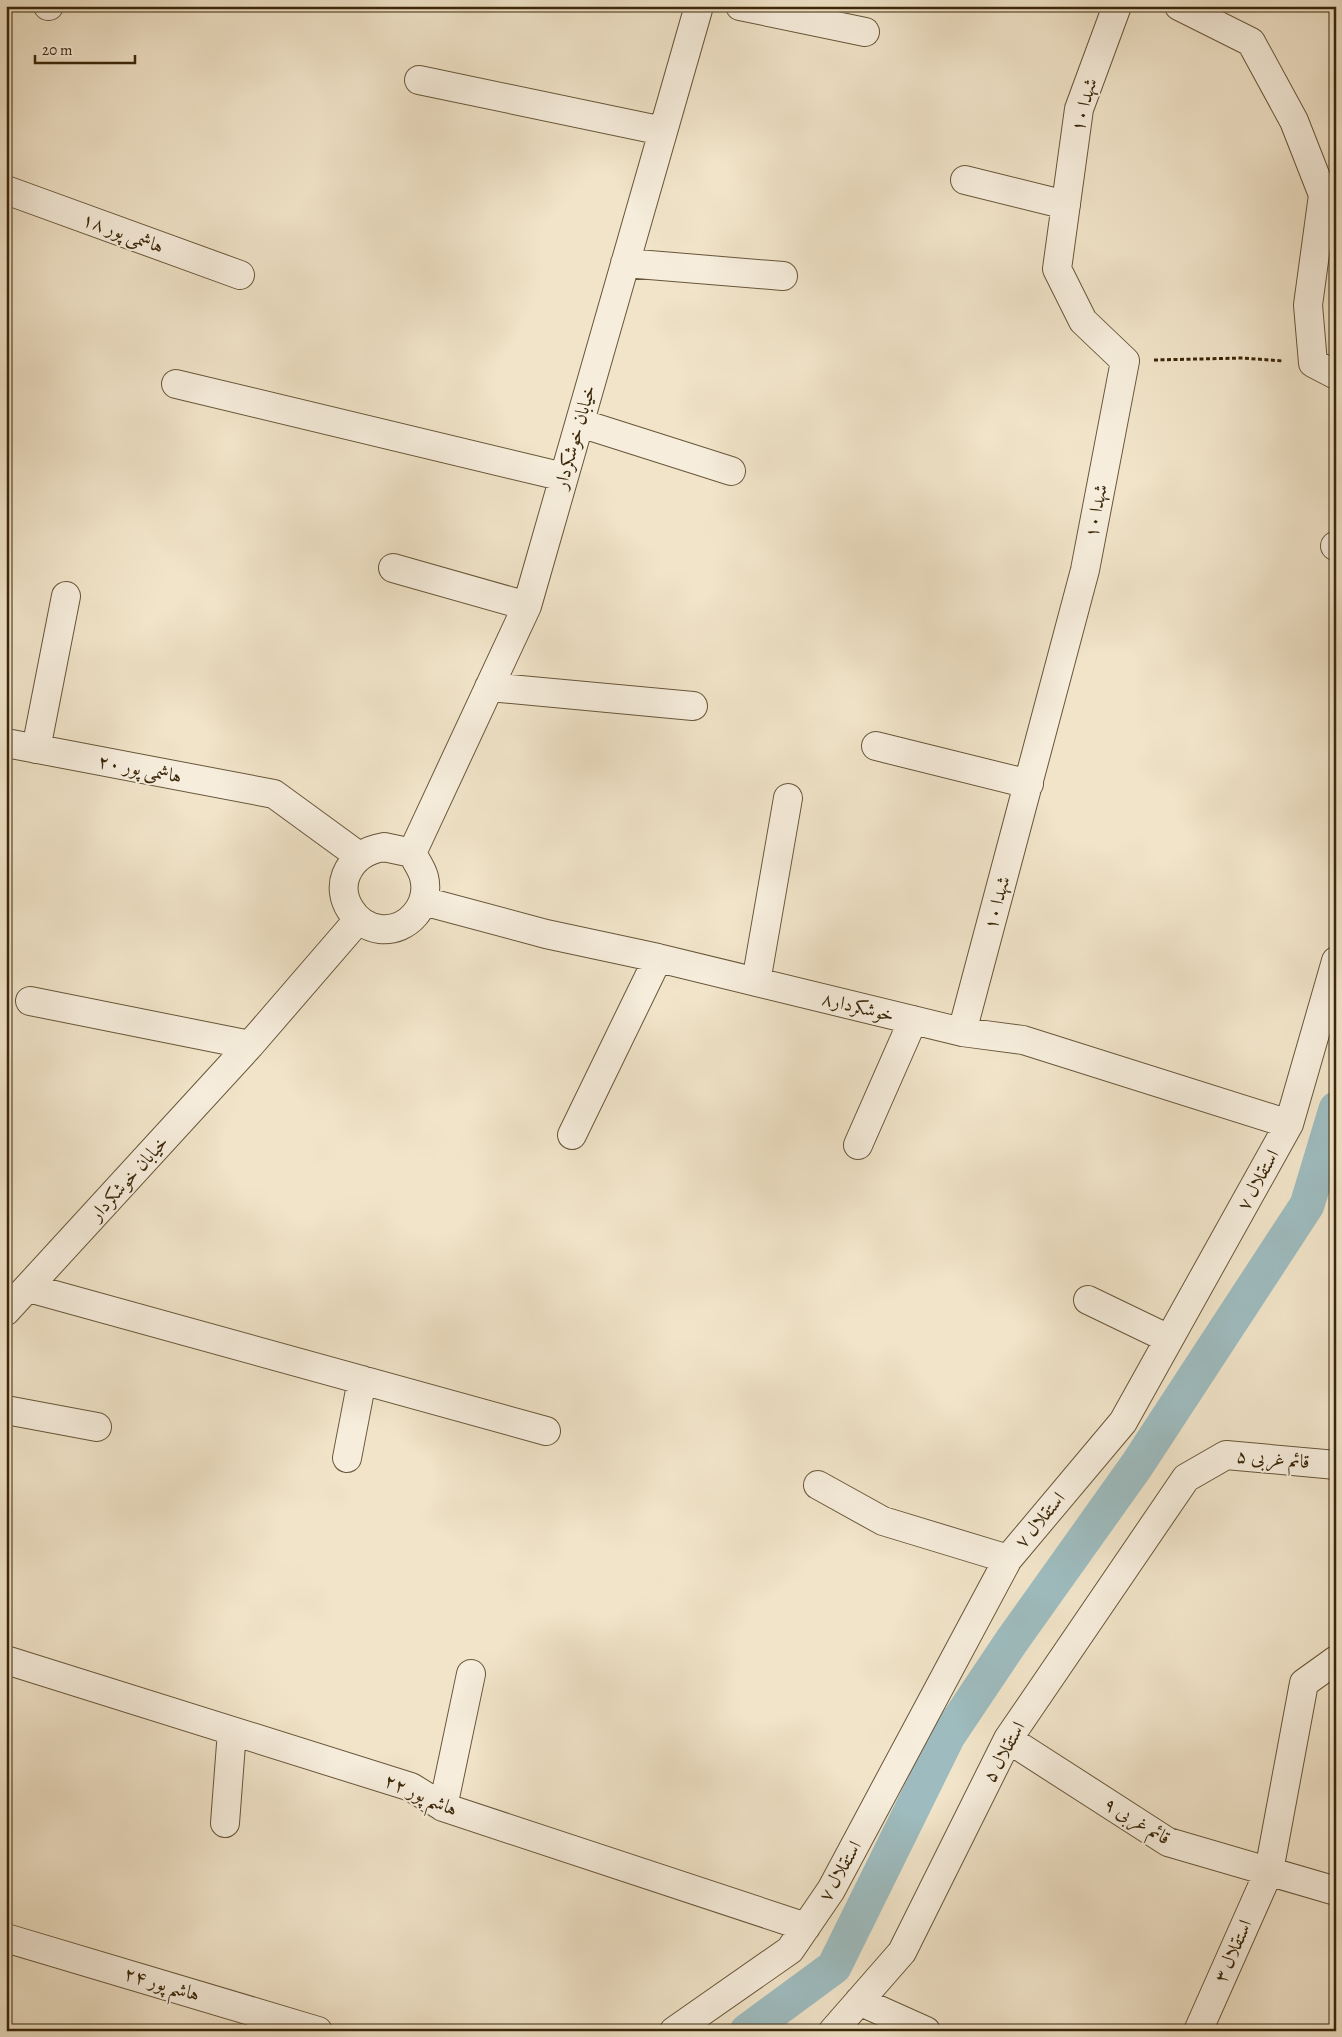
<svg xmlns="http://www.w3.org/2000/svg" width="1342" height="2037" font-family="Alegreya,Amiri,serif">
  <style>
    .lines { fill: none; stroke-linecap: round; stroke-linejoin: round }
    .canal { stroke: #9ebcbf; stroke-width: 35 }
    .minor-casing { stroke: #685639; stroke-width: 30 }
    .path { stroke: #3b2709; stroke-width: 3; stroke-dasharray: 4 2.5; stroke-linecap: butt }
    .minor { stroke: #f6eddc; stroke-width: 28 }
    .labels { text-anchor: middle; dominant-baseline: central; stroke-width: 4; stroke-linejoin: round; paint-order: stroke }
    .street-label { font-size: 19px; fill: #3b2709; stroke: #f6eddc }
  </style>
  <rect width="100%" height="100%" fill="#f1e4c9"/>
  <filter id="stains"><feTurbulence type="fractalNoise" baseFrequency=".004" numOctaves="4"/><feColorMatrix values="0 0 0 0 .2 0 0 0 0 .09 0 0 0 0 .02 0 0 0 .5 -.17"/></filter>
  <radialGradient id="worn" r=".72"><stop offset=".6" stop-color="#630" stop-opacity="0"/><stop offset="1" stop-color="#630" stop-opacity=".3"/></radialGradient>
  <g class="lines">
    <path class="canal" d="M 747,2031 L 834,1967 L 948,1736 L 1011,1642 L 1137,1465 L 1307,1205 L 1336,1109"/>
    <g class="minor-casing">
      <path id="minor" d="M 48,6 L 49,6
        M 740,6 L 865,32
        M 1179,6 L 1251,42 L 1294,121 L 1323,195 L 1308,305 L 1313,363 L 1336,375
        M 419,80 L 663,131
        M 965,180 L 1066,205
        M 6,190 L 240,275
        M 625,263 L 783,276
        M 176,384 L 564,477
        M 580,423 L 731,471
        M 1335,546 L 1336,546
        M 393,568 L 527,606
        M 489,687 L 693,706
        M 6,743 L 274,794 L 359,856
        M 876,746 L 1029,784
        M 36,749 L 66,596
        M 384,847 L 412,853 C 416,861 422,869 424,877 C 431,905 408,932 380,929 C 355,926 337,898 346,875 C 353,858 366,850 384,847 Z
        M 412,853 L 527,606 L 699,6
        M 423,901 L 546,934 L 658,958 L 962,1032 L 1023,1040 L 1289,1124
        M 756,982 L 788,798
        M 30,1001 L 250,1045
        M 962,1032 L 1085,570 L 1125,361 L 1083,321 L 1057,269 L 1079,109 L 1117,6
        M 572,1135 L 658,958
        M 858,1145 L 913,1020
        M 29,1288 L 546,1431
        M 1088,1300 L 1169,1339
        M 6,1311 L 250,1045 L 358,920
        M 6,1410 L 97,1427
        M 347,1458 L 362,1380
        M 818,1485 L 883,1521 L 1008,1559
        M 6,1660 L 411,1787 L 443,1807 L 806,1927
        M 1008,1739 L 1168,1842 L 1336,1891
        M 443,1807 L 471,1674
        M 225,1823 L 232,1731
        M 6,1938 L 318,2031
        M 859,2001 L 926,2031
        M 674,2031 L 790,1950 L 831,1890 L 1008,1559 L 1123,1422 L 1289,1124 L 1336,961
        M 833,2031 L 902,1952 L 1008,1739 L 1186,1478 L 1226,1455 L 1336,1465
        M 1198,2031 L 1269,1871 L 1304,1683 L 1336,1660"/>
    </g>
    <path class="path" d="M 1154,360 L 1243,358 L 1283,361"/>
    <use href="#minor" class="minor"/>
  </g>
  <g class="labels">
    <g class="street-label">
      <text transform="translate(1084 105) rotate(-75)">شهدا ۱۰</text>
      <text transform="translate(123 233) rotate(20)">هاشمی پور ۱۸</text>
      <text transform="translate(575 437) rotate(-74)">خیابان خوشکردار</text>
      <text transform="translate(1096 511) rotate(-79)">شهدا ۱۰</text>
      <text transform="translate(140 769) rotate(11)">هاشمی پور ۲۰</text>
      <text transform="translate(997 903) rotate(-75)">شهدا ۱۰</text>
      <text transform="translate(858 1007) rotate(14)">خوشکردار۸</text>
      <text transform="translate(129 1178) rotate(-48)">خیابان خوشکردار</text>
      <text transform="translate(1258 1180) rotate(-61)">استقلال ۷</text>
      <text transform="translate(1273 1459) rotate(5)">قائم غربی ۵</text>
      <text transform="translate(1040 1520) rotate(-50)">استقلال ۷</text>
      <text transform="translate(1004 1752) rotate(-61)">استقلال ۵</text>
      <text transform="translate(421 1795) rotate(24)">هاشم پور ۲۲</text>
      <text transform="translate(1137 1821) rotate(31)">قائم غربی ۹</text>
      <text transform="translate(840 1871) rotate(-60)">استقلال ۷</text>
      <text transform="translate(1233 1951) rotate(-66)">استقلال ۳</text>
      <text transform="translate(162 1984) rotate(17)">هاشم پور ۲۴</text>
    </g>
  </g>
  <rect width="1342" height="2037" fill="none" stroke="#f1e4c9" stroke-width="25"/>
  <rect x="8" y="8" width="1327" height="2022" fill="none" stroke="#3b2709" stroke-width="2.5"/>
  <rect x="12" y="12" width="1317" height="2012" fill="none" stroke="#3b2709"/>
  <path d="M35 55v8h100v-8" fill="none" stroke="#3b2709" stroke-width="2.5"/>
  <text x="42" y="55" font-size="15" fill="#3b2709" stroke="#f6eddc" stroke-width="4" paint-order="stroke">20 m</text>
  <rect width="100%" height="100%" filter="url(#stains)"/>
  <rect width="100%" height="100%" fill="url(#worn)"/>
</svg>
